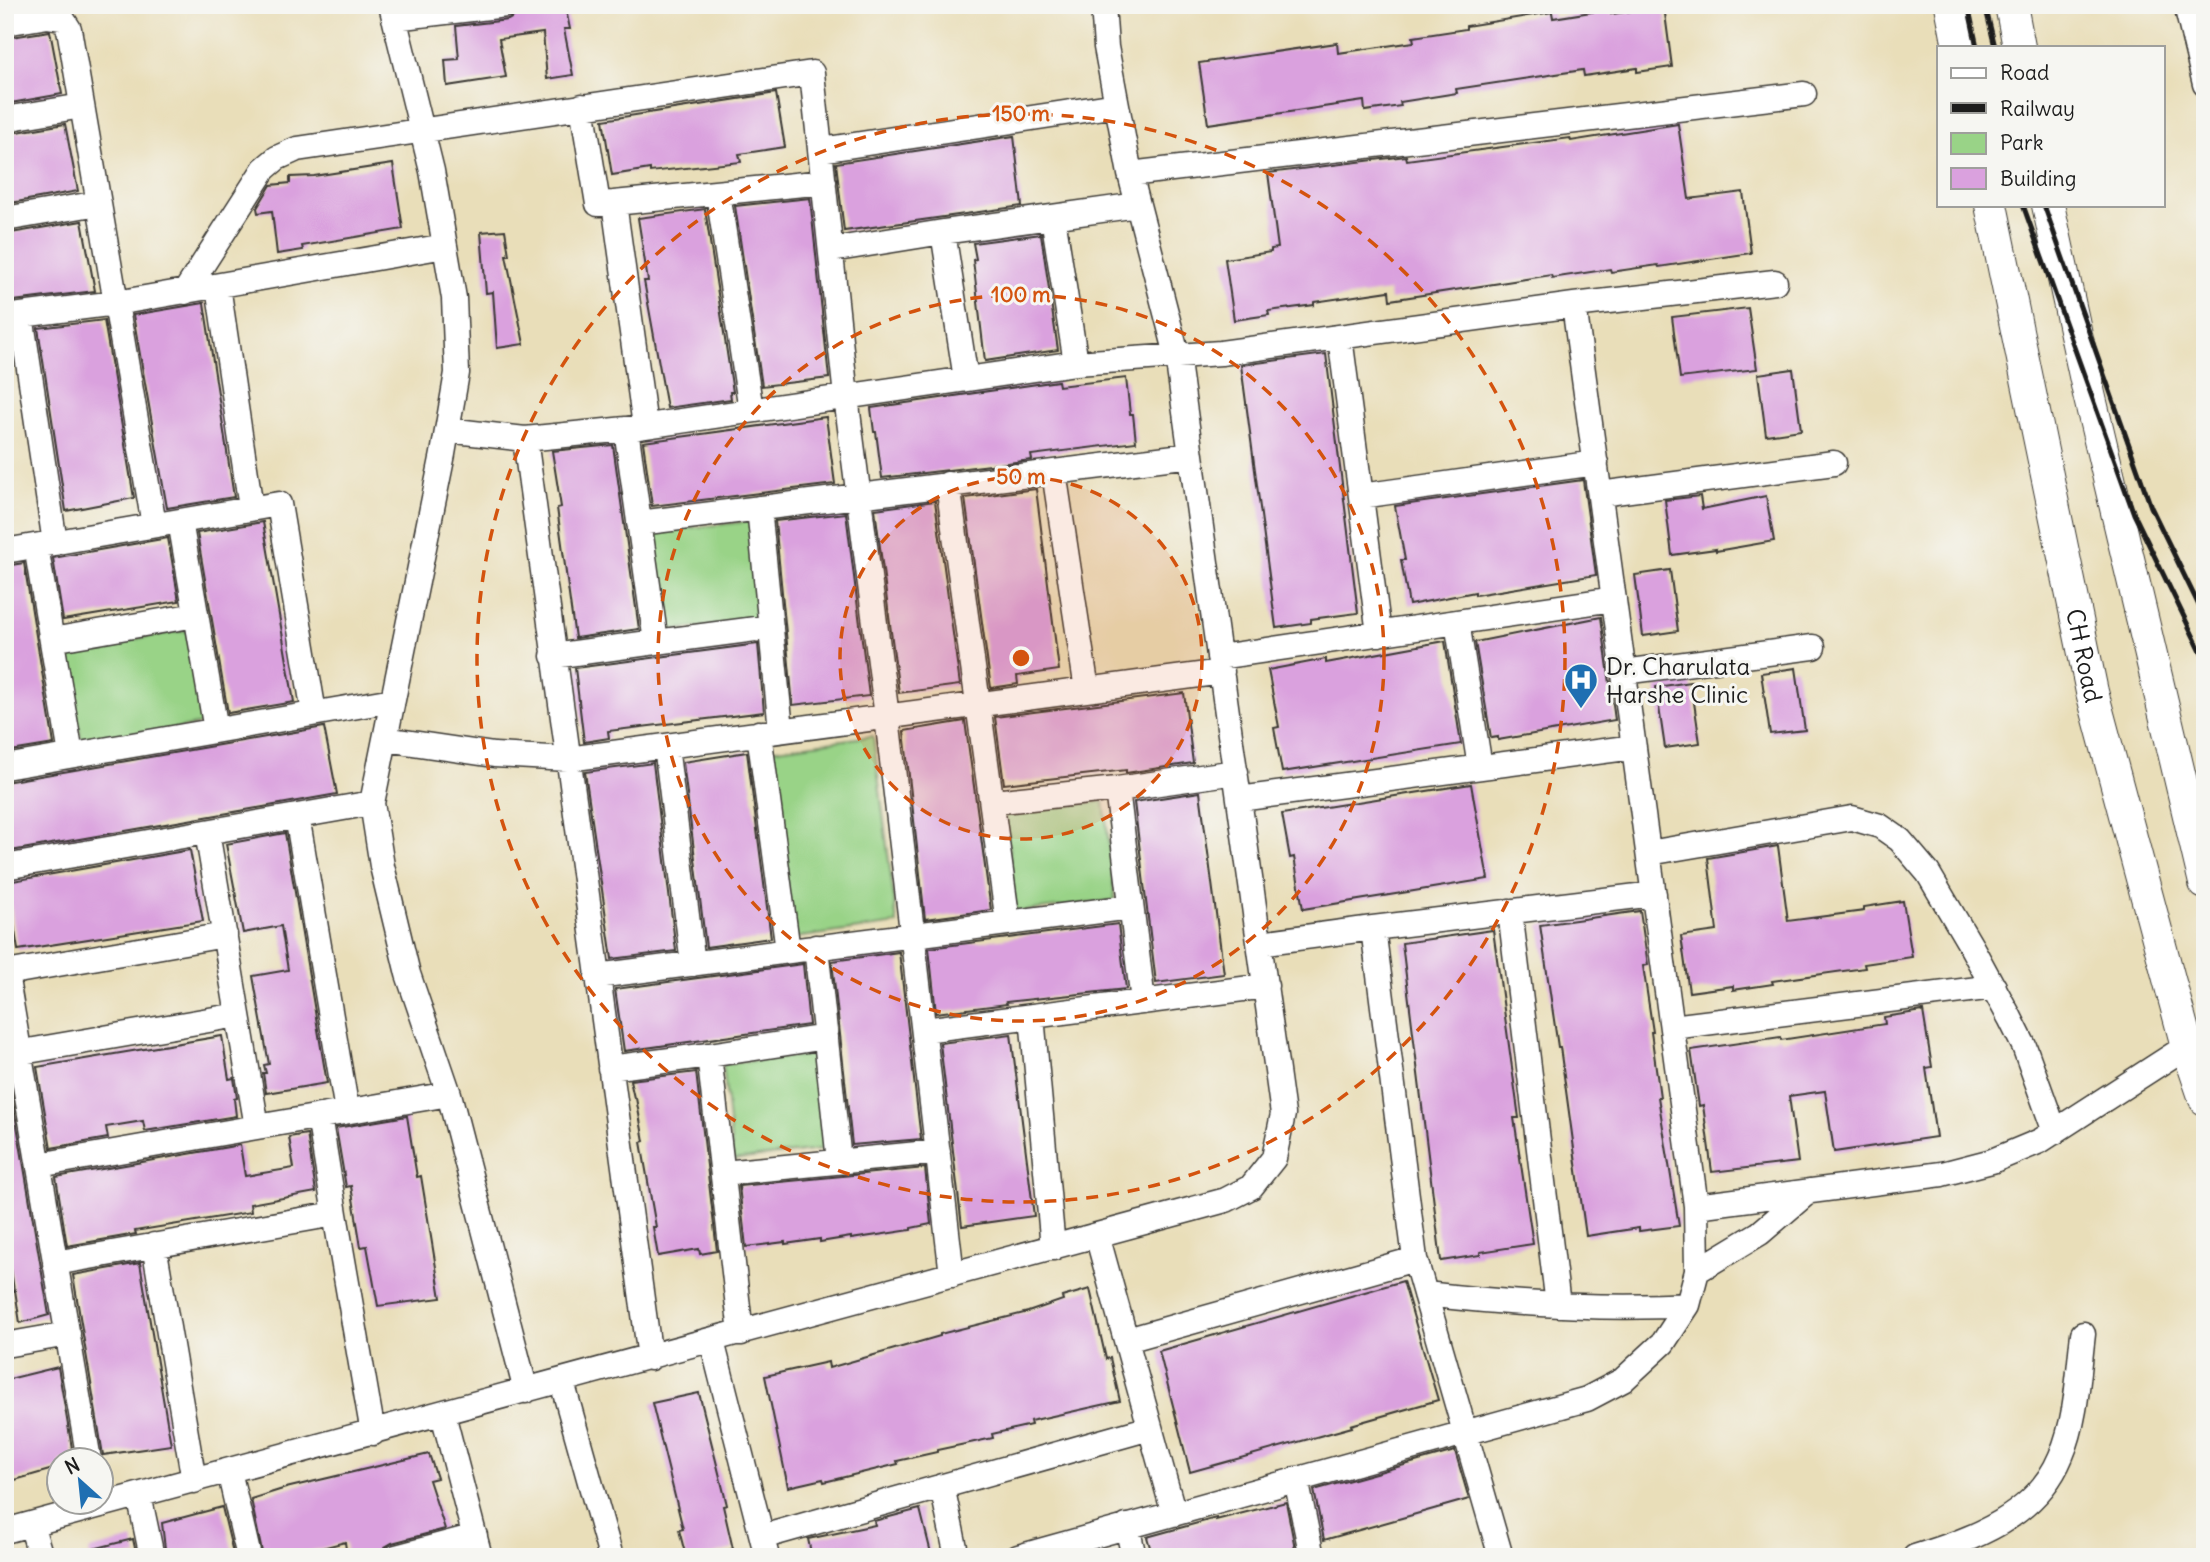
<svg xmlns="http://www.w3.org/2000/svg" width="2210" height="1562" font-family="Delius,sans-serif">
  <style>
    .green { fill: #99d387; stroke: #5a7852; stroke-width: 2 }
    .building { fill: #daa1de }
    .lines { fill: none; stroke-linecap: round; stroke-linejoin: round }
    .minor-casing { stroke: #3b3934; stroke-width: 27 }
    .tertiary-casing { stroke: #3b3934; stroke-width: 34 }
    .minor { stroke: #fff; stroke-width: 24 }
    .tertiary { stroke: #fff; stroke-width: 32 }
    .rail { stroke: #1c1c1c; stroke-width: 5 }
    .ring { fill: none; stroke: #d4530e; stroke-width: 3.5; stroke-dasharray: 12 9 }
    .labels { text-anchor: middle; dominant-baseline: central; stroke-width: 6; stroke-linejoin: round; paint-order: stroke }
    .street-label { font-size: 24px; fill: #1c1c1c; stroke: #f6f6f2 }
    .poi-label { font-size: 24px; fill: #1c1c1c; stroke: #f6f6f2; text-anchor: start }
    .centre { fill: #d4530e; stroke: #f6f6f2; stroke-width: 3.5 }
    .ring-label { font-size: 21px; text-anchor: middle; font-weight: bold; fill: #d4530e; stroke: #f6f6f2; stroke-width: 6; stroke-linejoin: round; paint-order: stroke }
  </style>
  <rect width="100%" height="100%" fill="#f6f6f2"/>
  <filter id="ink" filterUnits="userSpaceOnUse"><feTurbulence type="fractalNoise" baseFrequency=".0143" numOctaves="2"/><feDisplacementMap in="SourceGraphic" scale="14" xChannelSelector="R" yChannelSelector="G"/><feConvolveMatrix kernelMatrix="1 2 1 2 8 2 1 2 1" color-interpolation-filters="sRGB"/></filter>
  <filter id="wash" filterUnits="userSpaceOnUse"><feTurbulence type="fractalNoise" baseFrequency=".00686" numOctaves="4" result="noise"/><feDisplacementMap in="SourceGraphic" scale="28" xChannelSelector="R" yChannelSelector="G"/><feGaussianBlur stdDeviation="1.57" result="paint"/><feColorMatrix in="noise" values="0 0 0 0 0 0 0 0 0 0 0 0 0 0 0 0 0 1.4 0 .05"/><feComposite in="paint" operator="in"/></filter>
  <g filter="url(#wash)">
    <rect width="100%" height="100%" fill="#e9deb9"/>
    <path class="green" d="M 752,521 L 763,620 L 664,631 L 653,532 Z
      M 187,630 L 203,724 L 82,745 L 66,651 Z
      M 873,736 L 897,924 L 793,938 L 769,750 Z
      M 1104,801 L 1115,900 L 1016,912 L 1005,813 Z
      M 818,1054 L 828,1149 L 733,1160 L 723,1064 Z"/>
    <g id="blocks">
      <path class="building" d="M 565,5 L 570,29 L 564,29 L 573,75 L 547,79 L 543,33 L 499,39 L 506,77 L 447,86 L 445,60 L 459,59 L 456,26 L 508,20 L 515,16 L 520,10 L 542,8 L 541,6 Z
        M 1664,6 L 1672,67 L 1637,72 L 1637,68 L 1584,76 L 1583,70 L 1456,89 L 1457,93 L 1400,102 L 1401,106 L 1365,111 L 1364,101 L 1208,124 L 1199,63 L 1337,43 L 1338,53 L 1414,42 L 1413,37 L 1466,29 L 1466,26 L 1552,12 L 1553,18 L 1610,9 L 1611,14 Z
        M 50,31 L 62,94 L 5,104 L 5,38 Z
        M 776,93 L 785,147 L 739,154 L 741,162 L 650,172 L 650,169 L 612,175 L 603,120 Z
        M 65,124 L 78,191 L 5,204 L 5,134 Z
        M 1678,124 L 1689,199 L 1743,192 L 1751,253 L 1659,267 L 1658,265 L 1611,272 L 1610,269 L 1552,278 L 1551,275 L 1390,300 L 1389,291 L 1314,302 L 1314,305 L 1268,311 L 1269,315 L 1234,320 L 1225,259 L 1271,252 L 1271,249 L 1278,248 L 1268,173 L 1406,156 L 1407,160 L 1570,138 L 1571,141 Z
        M 1014,136 L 1022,206 L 844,231 L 836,163 Z
        M 393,164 L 403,229 L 302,246 L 303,250 L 277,254 L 272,211 L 258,213 L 257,208 L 271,185 L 290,183 L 290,177 L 314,176 Z
        M 810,198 L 829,378 L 762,386 L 735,206 Z
        M 705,209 L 733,392 L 730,392 L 731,399 L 667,408 L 644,281 L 648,281 L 638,218 Z
        M 82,221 L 95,291 L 5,302 L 5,234 Z
        M 505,230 L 509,255 L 506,255 L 524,344 L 497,348 L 493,292 L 486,293 L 481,232 Z
        M 1041,234 L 1058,350 L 985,361 L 973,260 L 976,259 L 973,243 Z
        M 204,303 L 234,497 L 167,508 L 133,315 Z
        M 1748,308 L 1757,369 L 1680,378 L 1672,317 Z
        M 104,320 L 134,498 L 66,511 L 38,328 Z
        M 1326,354 L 1358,613 L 1311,619 L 1311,623 L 1276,628 L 1241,365 Z
        M 1793,369 L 1801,430 L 1766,435 L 1758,374 Z
        M 1126,378 L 1130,414 L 1133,414 L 1136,442 L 1031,455 L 1032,460 L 882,478 L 876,432 L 874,432 L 871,408 L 1058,381 L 1059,386 Z
        M 826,417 L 835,484 L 652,506 L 643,442 Z
        M 613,445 L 639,629 L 575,638 L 557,508 L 561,507 L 552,451 Z
        M 1583,480 L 1596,575 L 1475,595 L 1475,592 L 1409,605 L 1401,560 L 1405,560 L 1395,506 Z
        M 1036,489 L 1059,670 L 1017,676 L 1018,684 L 991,688 L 965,498 Z
        M 1700,496 L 1702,509 L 1766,496 L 1774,541 L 1716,551 L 1716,549 L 1672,555 L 1665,500 Z
        M 935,501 L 960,685 L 899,693 L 875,509 Z
        M 846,513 L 869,696 L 793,705 L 775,521 Z
        M 263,522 L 294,702 L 228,713 L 197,533 Z
        M 168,538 L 179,601 L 63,620 L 53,558 Z
        M 24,563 L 54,744 L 5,752 L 5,566 Z
        M 1670,570 L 1678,631 L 1643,636 L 1635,575 Z
        M 1601,617 L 1615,720 L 1498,740 L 1498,737 L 1491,738 L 1475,642 Z
        M 1445,641 L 1461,744 L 1282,772 L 1274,728 L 1279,727 L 1268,670 L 1326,659 L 1326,663 Z
        M 758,644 L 764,712 L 608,731 L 609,738 L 584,742 L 575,668 Z
        M 1796,668 L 1805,730 L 1770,734 L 1761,673 Z
        M 1691,682 L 1700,743 L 1665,748 L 1656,687 Z
        M 1184,693 L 1193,763 L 1126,773 L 1126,770 L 1004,784 L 995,717 Z
        M 965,721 L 991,910 L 925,919 L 904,731 Z
        M 324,727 L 337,794 L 5,852 L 5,782 Z
        M 747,752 L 771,938 L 706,947 L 683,762 Z
        M 653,763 L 676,951 L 612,959 L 585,772 Z
        M 1471,784 L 1488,879 L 1303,909 L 1294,857 L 1290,858 L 1282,814 Z
        M 1200,792 L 1224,974 L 1156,983 L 1134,802 Z
        M 285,833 L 327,1083 L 266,1093 L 263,1073 L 266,1073 L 264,1065 L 269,1064 L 253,976 L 288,970 L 281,926 L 243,933 L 226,844 Z
        M 1778,846 L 1788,921 L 1864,911 L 1864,907 L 1903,901 L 1912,957 L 1864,964 L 1865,968 L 1772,981 L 1773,984 L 1733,990 L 1733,986 L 1689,992 L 1681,936 L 1717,931 L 1708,858 Z
        M 190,850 L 203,921 L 18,950 L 7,882 Z
        M 1640,911 L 1648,965 L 1643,966 L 1653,1032 L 1651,1032 L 1660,1097 L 1658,1097 L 1679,1226 L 1639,1231 L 1639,1228 L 1586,1236 L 1560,1047 L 1558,1047 L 1540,925 Z
        M 1118,924 L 1126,989 L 1006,1002 L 1007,1004 L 936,1013 L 929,948 Z
        M 1493,930 L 1519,1118 L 1514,1118 L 1533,1244 L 1480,1252 L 1480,1255 L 1441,1261 L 1402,943 Z
        M 899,952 L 921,1139 L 852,1145 L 832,961 Z
        M 803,964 L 809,1025 L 624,1051 L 615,989 Z
        M 1923,1011 L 1932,1067 L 1926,1068 L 1936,1137 L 1834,1152 L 1825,1091 L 1789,1096 L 1798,1162 L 1712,1172 L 1703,1105 L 1699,1106 L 1691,1050 L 1780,1037 L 1781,1040 L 1885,1024 L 1884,1017 Z
        M 1011,1034 L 1034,1216 L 962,1226 L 940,1043 Z
        M 222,1036 L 229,1079 L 234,1078 L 237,1098 L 234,1099 L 236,1116 L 145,1131 L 143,1121 L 106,1127 L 108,1138 L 51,1148 L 37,1067 Z
        M 5,1072 L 8,1072 L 49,1315 L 20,1323 L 15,1290 L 14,1291 L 5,1224 Z
        M 696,1072 L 717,1251 L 700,1254 L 699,1249 L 658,1256 L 653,1227 L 656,1227 L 641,1142 L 644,1141 L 636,1098 L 634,1098 L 630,1080 Z
        M 407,1116 L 417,1177 L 421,1176 L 441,1298 L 378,1306 L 367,1246 L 361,1247 L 351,1186 L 346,1187 L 336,1128 Z
        M 307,1134 L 316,1192 L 250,1204 L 251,1212 L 135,1231 L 136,1234 L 67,1246 L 56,1177 L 240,1145 L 245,1176 L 294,1168 L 289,1137 Z
        M 925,1168 L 931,1224 L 911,1228 L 911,1230 L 851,1239 L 851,1237 L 820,1242 L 820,1239 L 785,1244 L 785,1242 L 746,1247 L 739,1186 Z
        M 140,1263 L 171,1445 L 103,1455 L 73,1275 Z
        M 1403,1281 L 1438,1400 L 1351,1425 L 1352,1427 L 1190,1472 L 1159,1351 Z
        M 1090,1289 L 1106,1359 L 1110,1358 L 1120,1401 L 1030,1421 L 1031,1425 L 992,1434 L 993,1438 L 937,1450 L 937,1452 L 897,1461 L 898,1464 L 824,1482 L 823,1479 L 788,1487 L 765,1376 L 828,1362 L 829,1368 L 940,1336 L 940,1334 L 1028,1312 L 1063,1300 L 1062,1297 Z
        M 58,1367 L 74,1460 L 60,1460 L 60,1467 L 8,1482 L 5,1467 L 5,1380 Z
        M 699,1393 L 727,1505 L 723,1506 L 733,1549 L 703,1557 L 686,1557 L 679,1530 L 683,1529 L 652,1403 Z
        M 1455,1451 L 1469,1499 L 1324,1540 L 1314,1490 Z
        M 429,1454 L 437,1478 L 429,1480 L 445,1529 L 392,1543 L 385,1547 L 382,1557 L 347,1557 L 345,1542 L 288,1557 L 263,1557 L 251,1499 L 286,1488 Z
        M 1286,1502 L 1295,1548 L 1291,1550 L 1293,1557 L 1153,1557 L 1147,1537 L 1216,1518 L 1216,1520 Z
        M 222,1507 L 234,1557 L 166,1557 L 162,1523 Z
        M 920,1509 L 932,1557 L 812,1557 L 808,1539 L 875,1525 L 874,1521 Z
        M 133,1539 L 137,1557 L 90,1557 L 89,1550 Z"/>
    </g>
  </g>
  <g filter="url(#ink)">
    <use href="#blocks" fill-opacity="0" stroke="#3b3934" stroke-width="2"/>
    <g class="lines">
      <g class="minor-casing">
        <path id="minor" d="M 391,5 L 432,171 L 454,298 L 457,373 L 443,454 L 372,803 L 382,866 L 408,974 L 449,1094 L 526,1391
          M 2186,5 L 2205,84
          M 394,18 L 506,5
          M 5,23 L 48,16 L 62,18 L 69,29 L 154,525
          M 582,106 L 598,204 L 614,203
          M 5,119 L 82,106
          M 821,150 L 1117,105
          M 1130,174 L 1804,94
          M 718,193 L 751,410
          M 1053,217 L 1076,363
          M 5,219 L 99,203
          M 943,232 L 966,379
          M 831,250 L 943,232 L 1138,205
          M 218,286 L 251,508
          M 185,292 L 264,169 L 277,158 L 297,149 L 812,73 L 846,397 L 887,717 L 952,1275
          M 21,315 L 55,543
          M 5,317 L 116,303 L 445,246
          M 1340,337 L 1379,634
          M 645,426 L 614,203 L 824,182
          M 447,430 L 525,439 L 626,429 L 1076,363 L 1221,353 L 1574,305 L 1775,282
          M 525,439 L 650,1358
          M 1054,472 L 1087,690
          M 948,484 L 1008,923
          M 1600,494 L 1834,463
          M 1361,496 L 1596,463
          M 759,508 L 781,730
          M 180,521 L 216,730
          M 639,523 L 1191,455
          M 36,546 L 71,755
          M 5,551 L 279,504 L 314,713
          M 1457,622 L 1480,767
          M 52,640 L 196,615
          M 656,642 L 771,627
          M 553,656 L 656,642 L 626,429
          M 1219,657 L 1614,599
          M 1624,672 L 1813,647
          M 759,733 L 788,951
          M 385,739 L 494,755 L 568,759 L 1222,672
          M 666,746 L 693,964
          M 5,767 L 393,700
          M 1239,799 L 1634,747
          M 993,802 L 1117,789
          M 297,816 L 347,1111
          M 207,832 L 238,1015
          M 1649,853 L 1852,818 L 1880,826 L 1900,840 L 1928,873 L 1971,946 L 2010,1018 L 2024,1046 L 2055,1132
          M 5,867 L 372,803
          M 1510,911 L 1558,1305
          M 1260,943 L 1373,928
          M 816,947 L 839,1161
          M 5,968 L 89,1460
          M 6,973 L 225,935
          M 597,976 L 1131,907
          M 1143,1002 L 1117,789 L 1236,772
          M 1032,1016 L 1053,1248
          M 1672,1027 L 1994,987
          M 924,1030 L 1266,986
          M 5,1055 L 238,1015 L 257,1127 L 449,1094
          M 709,1055 L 826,1037
          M 610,1068 L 709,1055 L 741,1333
          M 39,1165 L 257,1127
          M 723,1173 L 938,1152
          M 1696,1206 L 1942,1174 L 1992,1161 L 2040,1141 L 2187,1046
          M 335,1214 L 373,1433
          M 1097,1235 L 1174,1514
          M 154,1245 L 194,1481
          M 55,1263 L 335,1214 L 319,1116
          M 1697,1271 L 1760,1233 L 1809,1191
          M 1425,1294 C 1513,1304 1600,1310 1688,1305
          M 1127,1340 L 1415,1259
          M 712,1341 L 767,1557
          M 5,1345 L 68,1334
          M 562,1382 L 611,1557
          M 443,1414 L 480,1557
          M 229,1471 L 249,1557
          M 1296,1479 L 1312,1557
          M 942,1486 L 957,1557
          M 139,1495 L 152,1557
          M 31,1524 L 41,1557
          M 1127,1526 L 1134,1557
          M 5,1531 L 1226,1200 L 1251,1187 L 1274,1158 L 1283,1114 L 1177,355 L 1130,174 L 1106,47 L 1103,5
          M 762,1537 L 1150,1428
          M 396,1557 L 475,1536
          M 1018,1557 L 1587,1399 L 1623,1380 L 1663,1343 L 1688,1305 L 1697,1271 L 1696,1206 L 1574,305
          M 1501,1557 L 1415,1259 L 1373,928 L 1654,894
          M 1915,1557 C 1973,1539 2036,1517 2061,1456 C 2077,1419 2078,1374 2083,1334"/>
      </g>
      <g class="tertiary-casing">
        <g id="tertiary">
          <path d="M 1951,5 L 1959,47"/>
          <path d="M 2011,5 L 2019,47"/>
          <path id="s1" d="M 1991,205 L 2092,692 L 2187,1046 L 2205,1099"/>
          <path d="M 2048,205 L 2089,394 L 2205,883"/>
        </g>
      </g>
      <use href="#minor" class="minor"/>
      <use href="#tertiary" class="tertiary"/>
      <path class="rail" d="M 1968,5 L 1977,47
        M 1985,5 L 1995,47
        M 2023,205 L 2134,514 L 2205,660
        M 2044,205 L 2151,507 L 2205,618"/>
    </g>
  </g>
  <circle cx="1021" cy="658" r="181" fill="#d4530e" fill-opacity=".12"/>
  <g class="ring">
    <circle cx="1021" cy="658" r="181"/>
    <circle cx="1021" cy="658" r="363"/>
    <circle cx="1021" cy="658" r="544"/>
  </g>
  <defs>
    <g id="hospital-pin" transform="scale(1.75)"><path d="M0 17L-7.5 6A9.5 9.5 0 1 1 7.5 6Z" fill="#1f6fb2" stroke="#f6f6f2"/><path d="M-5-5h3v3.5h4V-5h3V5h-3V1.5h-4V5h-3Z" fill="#fff"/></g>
  </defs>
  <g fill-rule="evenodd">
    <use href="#hospital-pin" x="1581" y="680"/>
  </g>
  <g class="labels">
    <g class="street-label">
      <text stroke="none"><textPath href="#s1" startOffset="460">CH Road</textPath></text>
    </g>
    <g class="poi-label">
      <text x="1606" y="666">Dr. Charulata<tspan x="1606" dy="28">Harshe Clinic</tspan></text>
    </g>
  </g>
  <circle cx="1021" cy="658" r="10" class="centre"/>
  <g class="ring-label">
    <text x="1021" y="121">150 m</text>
    <text x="1021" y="302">100 m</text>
    <text x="1021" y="484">50 m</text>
  </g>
  <rect width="2210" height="1562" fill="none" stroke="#f6f6f2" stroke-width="28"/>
  <rect x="1937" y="46" width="228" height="161" fill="#f6f6f2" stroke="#9f9f9c" stroke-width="2"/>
  <rect x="1951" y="68" width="35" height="10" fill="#ffffff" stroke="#9f9f9c" stroke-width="2"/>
  <text x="2000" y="80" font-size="21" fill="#1c1c1c">Road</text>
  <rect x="1951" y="103" width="35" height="10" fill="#1c1c1c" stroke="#9f9f9c" stroke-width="2"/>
  <text x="2000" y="116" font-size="21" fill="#1c1c1c">Railway</text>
  <rect x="1951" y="133" width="35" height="21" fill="#99d387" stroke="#9f9f9c" stroke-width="2"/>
  <text x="2000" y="150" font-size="21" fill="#1c1c1c">Park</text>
  <rect x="1951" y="168" width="35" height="21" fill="#daa1de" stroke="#9f9f9c" stroke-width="2"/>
  <text x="2000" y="186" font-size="21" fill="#1c1c1c">Building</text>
  <g transform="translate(80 1481) rotate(333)"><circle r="33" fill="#f6f6f2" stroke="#9f9f9c" stroke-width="2"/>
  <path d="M0-5L12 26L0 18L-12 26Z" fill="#1f6fb2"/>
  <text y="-10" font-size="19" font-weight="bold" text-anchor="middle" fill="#1c1c1c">N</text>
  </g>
</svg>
